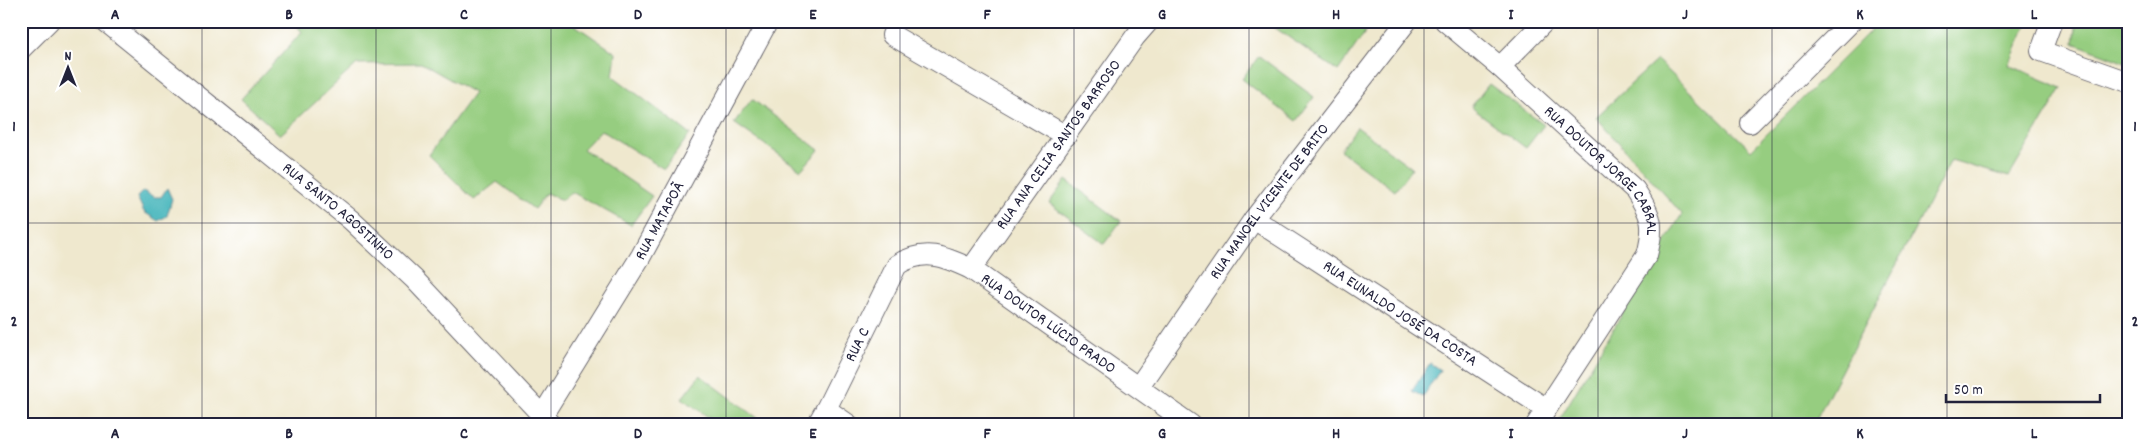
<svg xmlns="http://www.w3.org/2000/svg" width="2149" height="446" font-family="Dekko,sans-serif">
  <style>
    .green { fill: #96cd80; stroke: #5c785e }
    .water { fill: #46b6bc; stroke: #346c7c }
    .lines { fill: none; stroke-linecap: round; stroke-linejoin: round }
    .street-casing { stroke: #6a676e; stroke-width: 22 }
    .street { stroke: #fff; stroke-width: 20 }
    .grid { fill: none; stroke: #22223b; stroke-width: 1; stroke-opacity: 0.55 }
    .labels { text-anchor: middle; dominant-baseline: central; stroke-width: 4; stroke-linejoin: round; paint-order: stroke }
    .street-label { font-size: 16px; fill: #22223b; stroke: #fff }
    .neatline { fill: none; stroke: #22223b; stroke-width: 2 }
    .grid-label { font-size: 16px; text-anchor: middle; font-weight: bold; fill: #22223b }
  </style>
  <rect width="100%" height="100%" fill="#fff"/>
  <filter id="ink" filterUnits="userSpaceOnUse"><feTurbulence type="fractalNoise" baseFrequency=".02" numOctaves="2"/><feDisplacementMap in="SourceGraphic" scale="10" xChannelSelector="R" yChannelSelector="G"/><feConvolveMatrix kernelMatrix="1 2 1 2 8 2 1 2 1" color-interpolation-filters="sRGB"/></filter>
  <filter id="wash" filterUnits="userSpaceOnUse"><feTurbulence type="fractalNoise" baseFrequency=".0096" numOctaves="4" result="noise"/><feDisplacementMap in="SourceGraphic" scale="20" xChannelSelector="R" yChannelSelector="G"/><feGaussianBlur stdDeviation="1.12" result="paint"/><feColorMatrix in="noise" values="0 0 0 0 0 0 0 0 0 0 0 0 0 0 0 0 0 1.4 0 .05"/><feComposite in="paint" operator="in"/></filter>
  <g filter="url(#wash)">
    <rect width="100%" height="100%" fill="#efe8ce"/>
    <path class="green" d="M 293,21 L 569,21 L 616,53 L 613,76 L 690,134 L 664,169 L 601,130 L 583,149 L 652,196 L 631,225 L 572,192 L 562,200 L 546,193 L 534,209 L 497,182 L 474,200 L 429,155 L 474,93 L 421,63 L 357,64 L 280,135 L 241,99 L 302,32 Z
      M 1265,21 L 1373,21 L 1338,71 Z
      M 1880,21 L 2028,21 L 2009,65 L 2062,88 L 2009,177 L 1951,160 L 1813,425 L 1556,425 L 1682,214 L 1596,117 L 1657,60 L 1751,150 Z
      M 2077,21 L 2128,21 L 2128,64 L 2074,43 Z
      M 1259,56 L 1314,97 L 1296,121 L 1242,79 Z
      M 1489,84 L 1544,125 L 1526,148 L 1471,107 Z
      M 752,99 L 819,150 L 801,170 L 734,123 Z
      M 1357,127 L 1412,168 L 1395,191 L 1340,150 Z
      M 1066,180 L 1121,221 L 1104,244 L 1049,203 Z
      M 700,375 L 767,425 L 719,425 L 682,398 Z"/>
    <path class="water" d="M 167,188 L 172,199 L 167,216 L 158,221 L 144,212 L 137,197 L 143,191 L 154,197 L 161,197 Z
      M 1430,363 L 1440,370 L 1423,397 L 1412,391 Z"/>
  </g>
  <g filter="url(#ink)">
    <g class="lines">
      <g class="street-casing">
        <g id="street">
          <path id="s1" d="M 105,21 L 351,220 L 414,279 L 551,425"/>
          <path id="s2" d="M 1445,21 L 1500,67 L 1635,190 C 1652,216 1655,225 1647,255 L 1536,425"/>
          <path d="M 2052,21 L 2041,51 L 2128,82"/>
          <path d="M 892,35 L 1066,136"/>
          <path d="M 21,49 L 49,21"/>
          <path d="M 1500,67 L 1545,21"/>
          <path d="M 1750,123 L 1852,21"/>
          <path id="s3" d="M 1254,219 L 1545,408"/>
          <path id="s4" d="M 971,269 L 1135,37 L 1149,21"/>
          <path id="s5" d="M 1139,386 L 1254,219 L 1407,21"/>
          <path d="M 826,409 L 849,425"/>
          <path id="s6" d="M 542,416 L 641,256 L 768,21"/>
          <path id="s7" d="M 817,425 L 826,409 L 897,265 C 924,248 944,256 971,269 L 1191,425"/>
        </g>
      </g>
      <use href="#street" class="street"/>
    </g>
  </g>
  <path class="grid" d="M 202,21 L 202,425M 376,21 L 376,425M 551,21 L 551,425M 726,21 L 726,425M 900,21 L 900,425M 1074,21 L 1074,425M 1249,21 L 1249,425M 1424,21 L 1424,425M 1598,21 L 1598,425M 1772,21 L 1772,425M 1947,21 L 1947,425M 21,223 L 2128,223"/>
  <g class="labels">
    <g class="street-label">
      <text stroke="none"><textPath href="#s4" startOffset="152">RUA ANA CELIA SANTOS BARROSO</textPath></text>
      <text stroke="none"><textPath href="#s2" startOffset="219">RUA DOUTOR JORGE CABRAL</textPath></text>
      <text stroke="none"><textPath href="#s5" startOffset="226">RUA MANOEL VICENTE DE BRITO</textPath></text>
      <text stroke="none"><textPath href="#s1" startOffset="301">RUA SANTO AGOSTINHO</textPath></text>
      <text stroke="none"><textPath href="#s6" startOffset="228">RUA MATAPOÃ</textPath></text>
      <text stroke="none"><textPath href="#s3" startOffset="174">RUA EUNALDO JOSÉ DA COSTA</textPath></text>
      <text stroke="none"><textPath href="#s7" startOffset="352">RUA DOUTOR LÚCIO PRADO</textPath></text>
      <text stroke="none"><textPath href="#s7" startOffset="90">RUA C</textPath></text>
    </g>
  </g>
  <rect width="2149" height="446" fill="none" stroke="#fff" stroke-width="55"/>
  <g transform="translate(68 68)" stroke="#ffffff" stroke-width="4" paint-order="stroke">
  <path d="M0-4L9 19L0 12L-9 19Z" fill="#22223b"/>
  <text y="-8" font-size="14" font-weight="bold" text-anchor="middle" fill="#22223b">N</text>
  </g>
  <path d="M1946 394v8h154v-8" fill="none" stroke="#22223b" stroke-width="2.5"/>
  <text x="1954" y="394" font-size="15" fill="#22223b" stroke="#ffffff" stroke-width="4" paint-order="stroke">50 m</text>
  <rect x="28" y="28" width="2094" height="390" class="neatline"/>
  <g class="grid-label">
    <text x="115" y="19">A</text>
    <text x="289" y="19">B</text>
    <text x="464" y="19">C</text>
    <text x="638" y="19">D</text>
    <text x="813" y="19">E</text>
    <text x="987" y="19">F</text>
    <text x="1162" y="19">G</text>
    <text x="1336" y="19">H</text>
    <text x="1511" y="19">I</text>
    <text x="1685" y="19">J</text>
    <text x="1860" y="19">K</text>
    <text x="2034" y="19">L</text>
    <text x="14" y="131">1</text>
    <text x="2135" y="131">1</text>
    <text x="14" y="326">2</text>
    <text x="2135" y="326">2</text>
    <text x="115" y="438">A</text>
    <text x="289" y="438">B</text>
    <text x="464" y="438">C</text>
    <text x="638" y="438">D</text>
    <text x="813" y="438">E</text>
    <text x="987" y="438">F</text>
    <text x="1162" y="438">G</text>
    <text x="1336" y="438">H</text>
    <text x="1511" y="438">I</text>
    <text x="1685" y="438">J</text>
    <text x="1860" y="438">K</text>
    <text x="2034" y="438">L</text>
  </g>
</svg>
